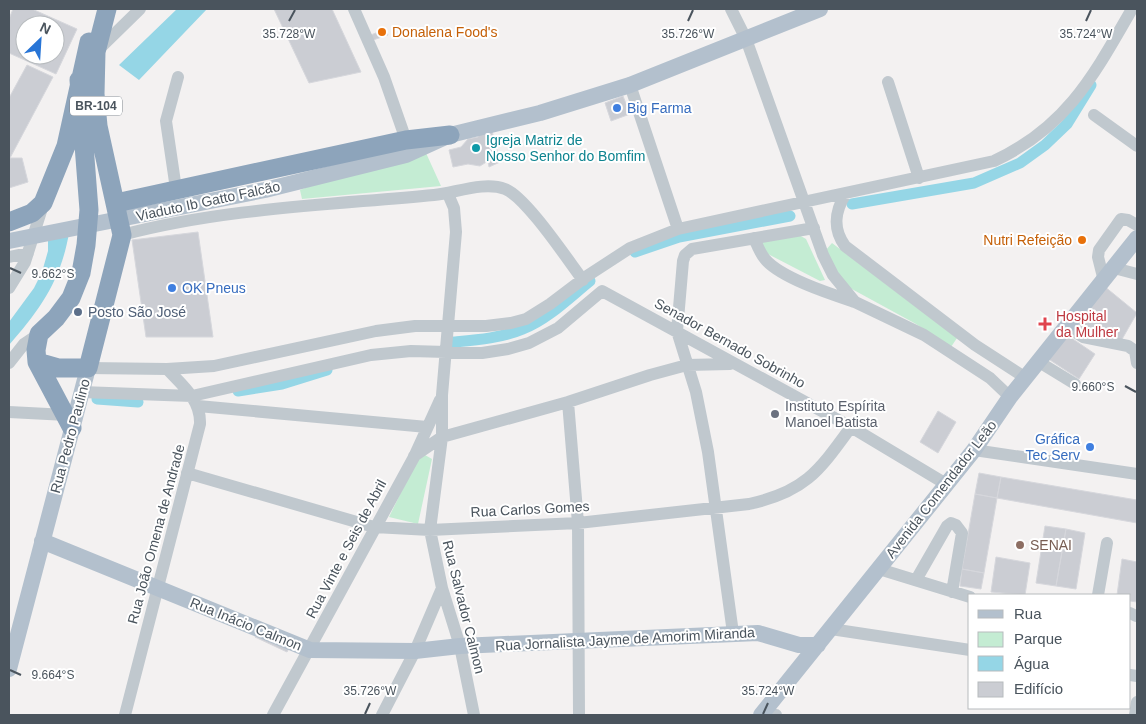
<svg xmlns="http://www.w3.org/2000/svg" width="1146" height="724" font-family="Helvetica,sans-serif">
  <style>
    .green { fill: #c4ecd3 }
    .water { fill: #95d6e6 }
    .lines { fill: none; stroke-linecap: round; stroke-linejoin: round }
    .canal { stroke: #95d6e6; stroke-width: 11 }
    .building { fill: #cbcdd3; stroke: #d6d7dc; fill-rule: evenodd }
    .minor { stroke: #c0c8ce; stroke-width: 12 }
    .major { stroke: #b3c0cd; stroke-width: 16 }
    .highway { stroke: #8da4bb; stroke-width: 19 }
    .ticks { fill: none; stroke: #4a545d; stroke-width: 2 }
    .food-dot { fill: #e8710a; stroke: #fff; stroke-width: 2 }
    .shop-dot { fill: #3f7fe0; stroke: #fff; stroke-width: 2 }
    .culture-dot { fill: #0f9aa8; stroke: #fff; stroke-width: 2 }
    .service-dot { fill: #5c6f8a; stroke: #fff; stroke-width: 2 }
    .health-dot { fill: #e0444e; stroke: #fff; stroke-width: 2 }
    .worship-dot { fill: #6b7280; stroke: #fff; stroke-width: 2 }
    .education-dot { fill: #8d6e63; stroke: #fff; stroke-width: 2 }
    .labels { text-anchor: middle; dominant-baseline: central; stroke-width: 4; stroke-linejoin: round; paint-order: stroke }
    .shield { fill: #fff; stroke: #80878e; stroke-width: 1 }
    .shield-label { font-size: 12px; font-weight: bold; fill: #4a545d }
    .food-label { font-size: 14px; fill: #c56008; stroke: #fff; text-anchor: start }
    .shop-label { font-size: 14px; fill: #366cbe; stroke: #fff; text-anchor: start }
    .culture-label { font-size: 14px; fill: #0d838f; stroke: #fff; text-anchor: start }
    .street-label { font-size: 14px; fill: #4a545d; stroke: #fff }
    .service-label { font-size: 14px; fill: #4e5e75; stroke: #fff; text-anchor: start }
    .health-label { font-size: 14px; fill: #be3a42; stroke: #fff; text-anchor: start }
    .worship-label { font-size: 14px; fill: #5b616d; stroke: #fff; text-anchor: start }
    .education-label { font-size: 14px; fill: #785e54; stroke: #fff; text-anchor: start }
    .ticks-label { font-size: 12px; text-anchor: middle; fill: #4a545d; stroke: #fff; stroke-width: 4; stroke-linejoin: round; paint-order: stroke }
  </style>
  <rect width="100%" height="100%" fill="#f3f1f1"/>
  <path class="green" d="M 426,153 L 441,186 L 302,199 L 300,190 L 328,179 Z
    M 799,235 L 806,239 L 825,280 L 820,281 L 766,253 L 761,245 L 763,239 Z
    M 832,243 L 957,338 L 951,347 L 916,324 L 850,288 L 831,268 L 825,251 Z
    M 425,455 L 432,459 L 418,524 L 389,517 L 417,460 Z"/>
  <path class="water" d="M 177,9 L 207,9 L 139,80 L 119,65 Z
    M 69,233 C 61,280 40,310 9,345 L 9,322 L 34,288 L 42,272 L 48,251 L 48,238 Z"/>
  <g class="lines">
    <path class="canal" d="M 852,204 L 974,183 L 1020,163 L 1045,145 L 1067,124 L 1091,85
      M 635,252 L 679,237 L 790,216
      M 454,342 C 476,340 502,338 523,329 C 548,319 569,298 590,281
      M 238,391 L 282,384 L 327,370
      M 97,399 L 138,402"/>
  </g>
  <path class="building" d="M 13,9 L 32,9 L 77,29 L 56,74 L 9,53 L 9,19 ZM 25,25 L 55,25 L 55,55 L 25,55 Z
    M 274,9 L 332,9 L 361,72 L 309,83 Z
    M 385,29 L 388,35 L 373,40 L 371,35 Z
    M 27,65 L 53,77 L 10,158 L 22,158 L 28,182 L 9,188 L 9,98 Z
    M 623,96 L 630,114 L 611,121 L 605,103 Z
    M 492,131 L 500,162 L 489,167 L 488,161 L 480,166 L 468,164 L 453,167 L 449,150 L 461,147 L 468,139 L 478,137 L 479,134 Z
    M 198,232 L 213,337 L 146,337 L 132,240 Z
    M 1104,286 L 1137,313 L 1121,341 L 1079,331 L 1073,327 Z
    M 1064,333 L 1095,354 L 1079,379 L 1047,358 Z
    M 938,411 L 956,422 L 938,453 L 920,442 Z
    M 979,473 L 1001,477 L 997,498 L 975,494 Z
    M 1001,477 L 1137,500 L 1137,523 L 997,498 Z
    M 975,494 L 997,498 L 984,573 L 962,569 Z
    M 1045,526 L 1066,529 L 1056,586 L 1036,583 Z
    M 1066,529 L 1085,533 L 1076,589 L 1056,586 Z
    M 996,557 L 1030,563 L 1025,595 L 991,592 Z
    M 1122,559 L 1137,562 L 1137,602 L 1130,601 L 1130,595 L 1117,595 Z
    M 962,569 L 984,573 L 981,589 L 960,586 Z
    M 258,632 L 291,645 L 287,652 L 255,637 Z"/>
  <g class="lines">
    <path class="minor" d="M 354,9 L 384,77 L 406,140
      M 731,9 L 746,39 L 823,255 L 833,275 L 855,302 L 924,335 L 990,378 L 1010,397
      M 97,51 L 140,9
      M 888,82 L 919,178
      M 630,85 L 678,229
      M 1094,115 L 1137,146
      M 176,189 L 166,121 L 178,77
      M 846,193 C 835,211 832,228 845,246 L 975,345 L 1026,378
      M 448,194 L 454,208 L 456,232 L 442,395 L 442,437 L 430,530 L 442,588 L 460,646 L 474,715
      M 122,235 C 224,208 330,205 434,195 C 455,193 484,181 505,189 C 526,197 567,259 583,280
      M 754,238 C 757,245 760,253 765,259 C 781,278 831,294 855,302
      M 9,257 L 28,253
      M 1114,268 L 1137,274
      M 1104,281 L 1098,257 L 1099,250 L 1121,219 L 1128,220 L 1137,225
      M 9,288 L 25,262 L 43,205
      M 1067,327 L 1083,337 L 1128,346 L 1135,351 L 1137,363
      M 1039,362 L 1075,384
      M 9,363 L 24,344 L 39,334
      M 88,368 L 167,369 L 214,366 L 376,331 L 415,326 L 486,326 L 511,323 L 526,319 L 550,304 L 587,276 L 630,248 L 678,229 L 994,161 C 1067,127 1094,75 1132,9
      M 81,392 L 192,396 L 371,355 L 411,351 L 482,353 L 508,349 L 529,343 L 558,328 L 602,291 L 851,427 L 946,484
      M 568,402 L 578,523 L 579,715
      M 198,406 L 427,427
      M 9,412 L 67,415
      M 974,450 L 1137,474
      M 414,456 L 442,437 L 568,402 L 650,375 L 687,365 L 730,364
      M 187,473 L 374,527 L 430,530 L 578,523 L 749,504 C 805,492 819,471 851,427
      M 879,569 L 970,597
      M 916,580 L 947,526 L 951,523 L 956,525 L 962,533 L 952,592
      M 1098,595 L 1107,543
      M 1130,613 L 1136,616
      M 831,629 L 970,650
      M 733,633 L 708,452 L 696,392 L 677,331 L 683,261 L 685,255 L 692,249 L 814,228
      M 1130,675 L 1137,676
      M 762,714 L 776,715
      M 125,715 L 200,424 C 201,400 183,386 167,369
      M 273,715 L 414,457 L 440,400
      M 382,715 L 415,651 L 442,588
      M 1135,715 L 1137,702"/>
    <path class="major" d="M 9,241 L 265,190 L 406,155 L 450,135 L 540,113 L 630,85 L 820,9
      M 42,541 L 310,650 L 415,651 L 460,646 L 758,633 L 799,645 L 818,645
      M 9,669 L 88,368
      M 761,715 L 974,450 L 1010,397 L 1137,238"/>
    <path class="highway" d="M 116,203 L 406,140 L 450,135
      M 9,222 L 32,213 L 43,203 L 66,146 L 89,42
      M 37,362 L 58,368 L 88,368 L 122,235 L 98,126 L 95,94 L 96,52 L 107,9
      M 72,428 L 37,362 L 36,350 L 39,334 L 56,318 L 71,298 L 81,273 L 86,245 L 89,210 L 79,80"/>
  </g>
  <path class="ticks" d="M 289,21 L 295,10M 688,21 L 693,10M 1086,21 L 1091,10M 10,268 L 21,273M 1125,386 L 1136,392M 10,670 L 21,675M 365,714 L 370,703M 763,714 L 768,703"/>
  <g class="food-dot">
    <circle cx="382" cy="32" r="5"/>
    <circle cx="1082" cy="240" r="5"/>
  </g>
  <g class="shop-dot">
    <circle cx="617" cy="108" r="5"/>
    <circle cx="172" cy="288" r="5"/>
    <circle cx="1090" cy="447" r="5"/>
  </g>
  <circle class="culture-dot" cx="476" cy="148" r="5"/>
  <circle class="service-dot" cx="78" cy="312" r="5"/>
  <path class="health-dot" d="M1042.5 316.5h5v5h5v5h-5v5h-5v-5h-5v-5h5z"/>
  <circle class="worship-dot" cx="775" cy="414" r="5"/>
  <circle class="education-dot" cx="1020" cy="545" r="5"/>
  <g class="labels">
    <rect class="shield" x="70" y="96.5" width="52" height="19" rx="4"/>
    <g class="shield-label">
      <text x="96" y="106">BR-104</text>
    </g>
    <g class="food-label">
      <text x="392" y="32">Donalena Food's</text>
      <text x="1072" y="240" text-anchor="end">Nutri Refeição</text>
    </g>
    <g class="shop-label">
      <text x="627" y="108">Big Farma</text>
      <text x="182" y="288">OK Pneus</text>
      <text x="1080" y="439" text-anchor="end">Gráfica<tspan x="1080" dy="16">Tec Serv</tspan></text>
    </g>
    <g class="culture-label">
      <text x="486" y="140">Igreja Matriz de<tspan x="486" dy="16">Nosso Senhor do Bomfim</tspan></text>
    </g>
    <g class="street-label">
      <text transform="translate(208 201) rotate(-12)">Viaduto Ib Gatto Falcão</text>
      <text transform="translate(730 343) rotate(29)">Senador Bernado Sobrinho</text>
      <text transform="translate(70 436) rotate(-75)">Rua Pedro Paulino</text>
      <text transform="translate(941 489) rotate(-52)">Avenida Comendador Leão</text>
      <text transform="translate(530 509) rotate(-3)">Rua Carlos Gomes</text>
      <text transform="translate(156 534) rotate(-75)">Rua João Omena de Andrade</text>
      <text transform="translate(346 549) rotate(-62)">Rua Vinte e Seis de Abril</text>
      <text transform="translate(464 607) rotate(76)">Rua Salvador Calmon</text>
      <text transform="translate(246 624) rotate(22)">Rua Inácio Calmon</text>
      <text transform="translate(625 639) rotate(-3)">Rua Jornalista Jayme de Amorim Miranda</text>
    </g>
    <g class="service-label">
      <text x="88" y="312">Posto São José</text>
    </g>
    <g class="health-label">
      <text x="1056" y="316">Hospital<tspan x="1056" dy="16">da Mulher</tspan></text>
    </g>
    <g class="worship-label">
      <text x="785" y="406">Instituto Espírita<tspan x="785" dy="16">Manoel Batista</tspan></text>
    </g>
    <g class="education-label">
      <text x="1030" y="545">SENAI</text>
    </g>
  </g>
  <g class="ticks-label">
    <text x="289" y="38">35.728°W</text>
    <text x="688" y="38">35.726°W</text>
    <text x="1086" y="38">35.724°W</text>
    <text x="53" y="278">9.662°S</text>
    <text x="1093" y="391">9.660°S</text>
    <text x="53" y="679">9.664°S</text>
    <text x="370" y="695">35.726°W</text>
    <text x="768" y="695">35.724°W</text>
  </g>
  <rect width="1146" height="724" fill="none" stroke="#4a545d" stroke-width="20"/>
  <rect x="968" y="594" width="162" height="115" fill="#ffffff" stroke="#b7bbbe"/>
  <rect x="978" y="610" width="25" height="8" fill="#b3c0cd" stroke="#b7bbbe"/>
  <text x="1014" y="619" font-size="15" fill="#4a545d">Rua</text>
  <rect x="978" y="632" width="25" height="15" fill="#c4ecd3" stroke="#b7bbbe"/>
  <text x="1014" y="644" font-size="15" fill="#4a545d">Parque</text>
  <rect x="978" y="656" width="25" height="15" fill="#95d6e6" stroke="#b7bbbe"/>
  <text x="1014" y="669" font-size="15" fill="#4a545d">Água</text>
  <rect x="978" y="682" width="25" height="15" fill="#cbcdd3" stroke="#b7bbbe"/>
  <text x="1014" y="694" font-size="15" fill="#4a545d">Edifício</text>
  <g transform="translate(40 40) rotate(25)"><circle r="24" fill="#ffffff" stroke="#b7bbbe"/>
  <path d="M0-4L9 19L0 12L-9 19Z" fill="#2875d6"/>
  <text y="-8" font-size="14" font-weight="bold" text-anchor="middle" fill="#4a545d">N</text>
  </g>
</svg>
